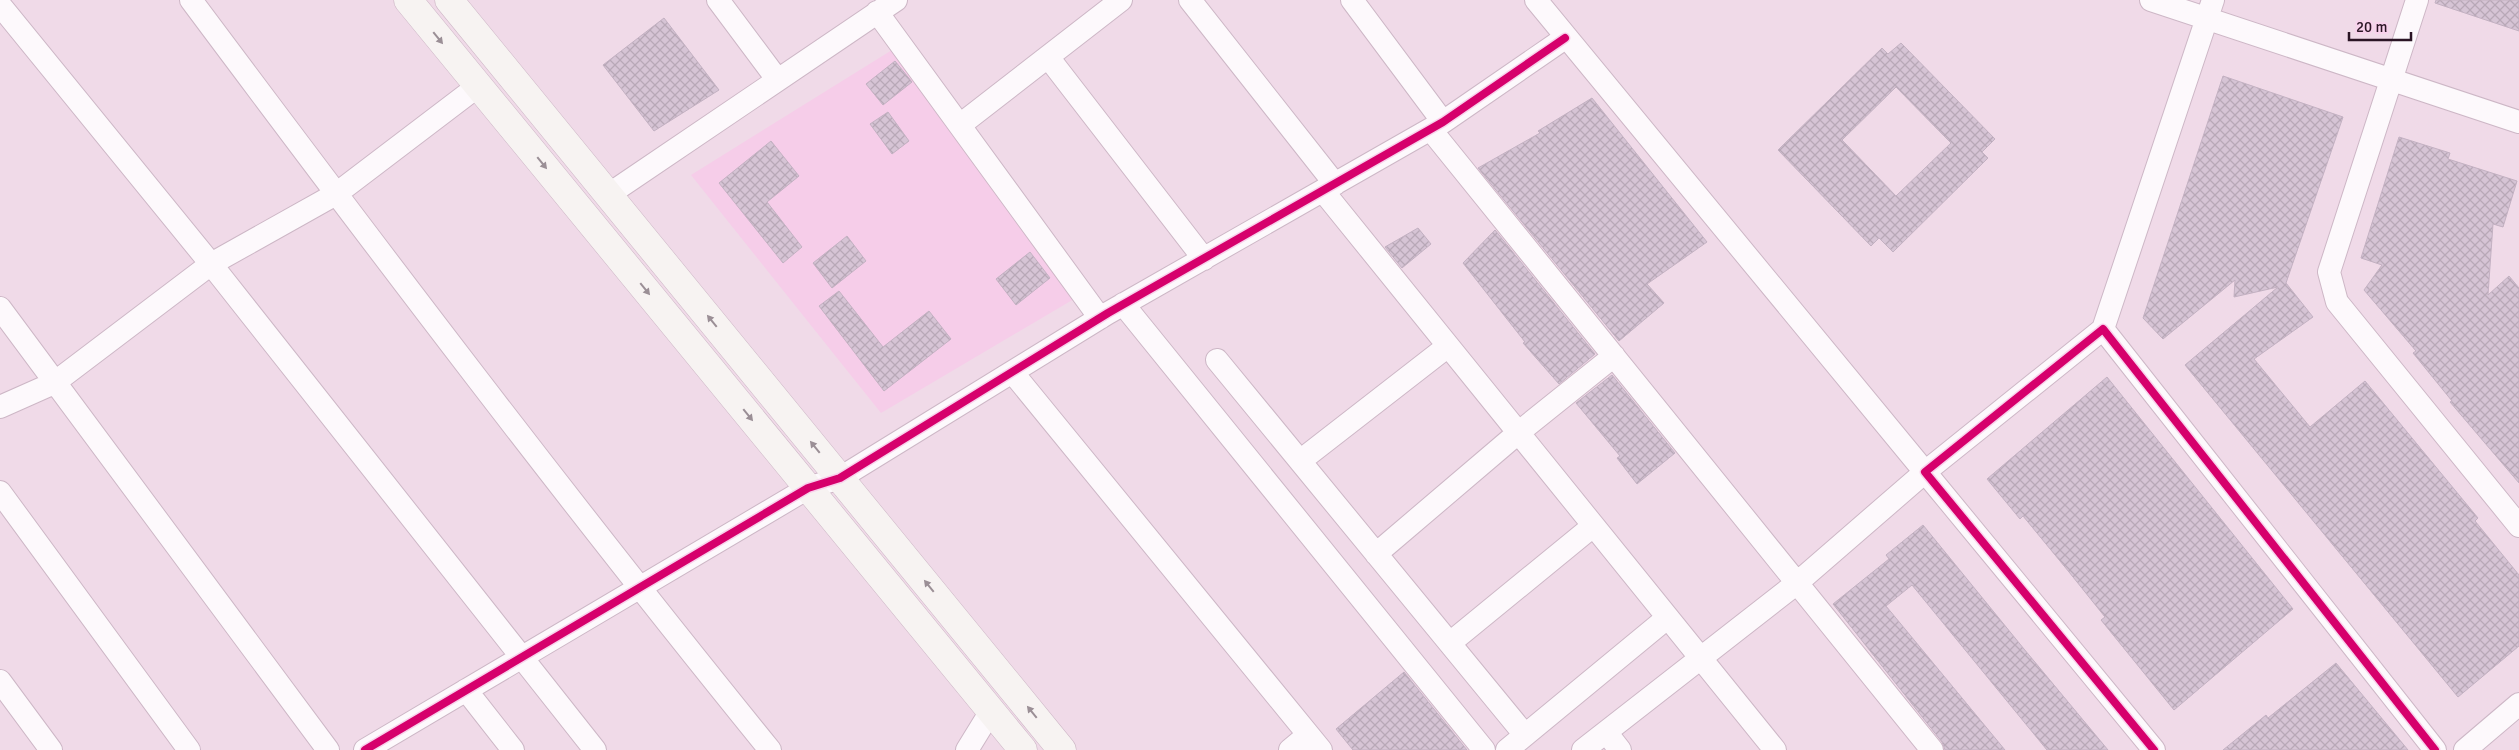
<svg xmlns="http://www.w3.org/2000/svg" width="2519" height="750" font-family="Signika,sans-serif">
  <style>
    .built { fill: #f6cde9 }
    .building { fill: url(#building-cross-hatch); stroke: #c3b1c2; fill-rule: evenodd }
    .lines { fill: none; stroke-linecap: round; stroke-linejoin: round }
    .street-casing { stroke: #cdb7c6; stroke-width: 24 }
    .secondary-casing { stroke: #cdb7c6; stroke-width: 29 }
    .street { stroke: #fdf9fc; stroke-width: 22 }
    .secondary { stroke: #f7f3f2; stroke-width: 28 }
    .cycleway-casing { stroke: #f8d2ec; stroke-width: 11 }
    .cycleway { stroke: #d6006c; stroke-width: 8 }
    .oneway { fill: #9b8f96 }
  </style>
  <defs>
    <pattern id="building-cross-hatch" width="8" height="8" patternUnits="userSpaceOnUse" patternTransform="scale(1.25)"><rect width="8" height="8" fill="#d6c4d5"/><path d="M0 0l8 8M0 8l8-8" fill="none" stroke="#b8a8b7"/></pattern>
  </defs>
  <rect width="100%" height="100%" fill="#f0dae8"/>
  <path class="built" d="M 892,50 L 1074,299 L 881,413 L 691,175 Z"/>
  <path class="building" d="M 2436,0 L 2519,0 L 2519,31 L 2435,3 Z
    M 664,18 L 719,90 L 654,131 L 603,65 Z
    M 1901,43 L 1995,139 L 1982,152 L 1988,158 L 1893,252 L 1879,238 L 1871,246 L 1778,150 L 1882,48 L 1888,54 ZM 1896,87 L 1951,143 L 1896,196 L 1842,140 Z
    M 895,61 L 912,82 L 883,105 L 866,84 Z
    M 2223,76 L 2343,117 L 2286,283 L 2313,317 L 2254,359 L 2310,427 L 2365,381 L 2478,518 L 2475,521 L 2519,575 L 2519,646 L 2458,697 L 2185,365 L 2278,287 L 2234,297 L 2235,280 L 2163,339 L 2143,318 Z
    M 1592,98 L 1707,242 L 1647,284 L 1664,303 L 1619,341 L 1478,168 L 1540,133 L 1538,131 Z
    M 888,112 L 909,141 L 892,154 L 870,124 Z
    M 2399,137 L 2450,153 L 2448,159 L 2517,181 L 2503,227 L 2493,224 L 2488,295 L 2509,276 L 2519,288 L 2519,483 L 2450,402 L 2452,401 L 2413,353 L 2416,351 L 2364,290 L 2382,265 L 2361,258 Z
    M 771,141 L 799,176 L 767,202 L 802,247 L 783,263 L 719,183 Z
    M 1418,228 L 1431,244 L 1402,268 L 1385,247 Z
    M 1495,230 L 1595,354 L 1559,384 L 1523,343 L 1525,342 L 1463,263 Z
    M 847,236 L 866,261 L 832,288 L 813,263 Z
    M 1030,252 L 1050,278 L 1016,305 L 996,279 Z
    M 839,291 L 883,347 L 929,311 L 951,339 L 884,391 L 819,306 Z
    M 1612,375 L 1675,453 L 1637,484 L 1617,458 L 1620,456 L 1576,403 Z
    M 2107,377 L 2293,609 L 2174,710 L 2101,620 L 2105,617 L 2069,572 L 2023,516 L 2020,519 L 1987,479 Z
    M 1923,525 L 2024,649 L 2108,750 L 2047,750 L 1912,585 L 1886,606 L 2005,750 L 1945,750 L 1942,742 L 1833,604 L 1889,559 L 1886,555 Z
    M 2336,663 L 2408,750 L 2223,750 L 2266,715 L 2268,718 Z
    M 1404,672 L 1467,750 L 1353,750 L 1336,729 Z"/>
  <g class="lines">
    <g class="street-casing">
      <path id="street" d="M 191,0 C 380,253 571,505 770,750
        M 718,0 L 777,79
        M 1190,0 L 1335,184
        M 1352,0 L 1443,122
        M 1536,0 L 1925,472 L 1797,583 L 1583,750
        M 2151,0 L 2519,122
        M 2417,0 L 2329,272 L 2337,302 L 2519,526
        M 0,5 L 211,264 L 595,750
        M 877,12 L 1100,318
        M 1048,57 L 1204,259
        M 960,125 L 1121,0
        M 1431,130 L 1932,750
        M 1323,191 L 1775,750
        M 608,195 L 896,0
        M 1123,304 L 1484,750
        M 0,308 L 328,750
        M 2103,329 L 2213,0
        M 1217,360 L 1525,735
        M 1013,373 L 1321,750
        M 0,407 L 54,383 L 211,264 L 336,194 L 478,86
        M 1300,461 L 1448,346
        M 0,492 L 189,750
        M 1376,554 L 1518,433 L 1614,356
        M 1450,643 L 1593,526
        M 0,681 L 51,750
        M 466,690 L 513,750
        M 1606,732 L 1620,750
        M 365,750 L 808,488 L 840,478 L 1108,313 L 1443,122 L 1565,38
        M 967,750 L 991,711
        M 1290,750 L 1308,735
        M 1507,750 L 1667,618
        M 2154,750 L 1925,472 L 2103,329 L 2435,750
        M 2465,750 L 2519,704"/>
    </g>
    <g class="secondary-casing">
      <path id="secondary" d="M 408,0 L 1023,750
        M 449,0 L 1062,750"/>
    </g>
    <use href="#street" class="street"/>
    <use href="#secondary" class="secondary"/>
    <g class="cycleway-casing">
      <path id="cycleway" d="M 365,750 L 808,488 L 840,478 L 1108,313 L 1443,122 L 1565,38
        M 2154,750 L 1925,472 L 2103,329 L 2435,750"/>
    </g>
    <use href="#cycleway" class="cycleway"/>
  </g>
  <defs><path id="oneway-solid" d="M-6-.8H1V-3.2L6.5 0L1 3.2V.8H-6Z" transform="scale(1.25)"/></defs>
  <g class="oneway">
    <use href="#oneway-solid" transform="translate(438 38) rotate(51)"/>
    <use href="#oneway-solid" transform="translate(542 163) rotate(51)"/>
    <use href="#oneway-solid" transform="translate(645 289) rotate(51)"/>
    <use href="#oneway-solid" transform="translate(712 321) rotate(-129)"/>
    <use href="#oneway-solid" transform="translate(748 415) rotate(51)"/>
    <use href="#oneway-solid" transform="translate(815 447) rotate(-129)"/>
    <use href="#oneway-solid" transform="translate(929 586) rotate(-129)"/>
    <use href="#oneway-solid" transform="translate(1032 712) rotate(-129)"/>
  </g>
  <path d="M2349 32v8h62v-8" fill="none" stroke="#2b1525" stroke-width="2.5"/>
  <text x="2356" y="32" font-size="15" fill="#2b1525" stroke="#f8d2ec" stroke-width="4" paint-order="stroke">20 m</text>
</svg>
